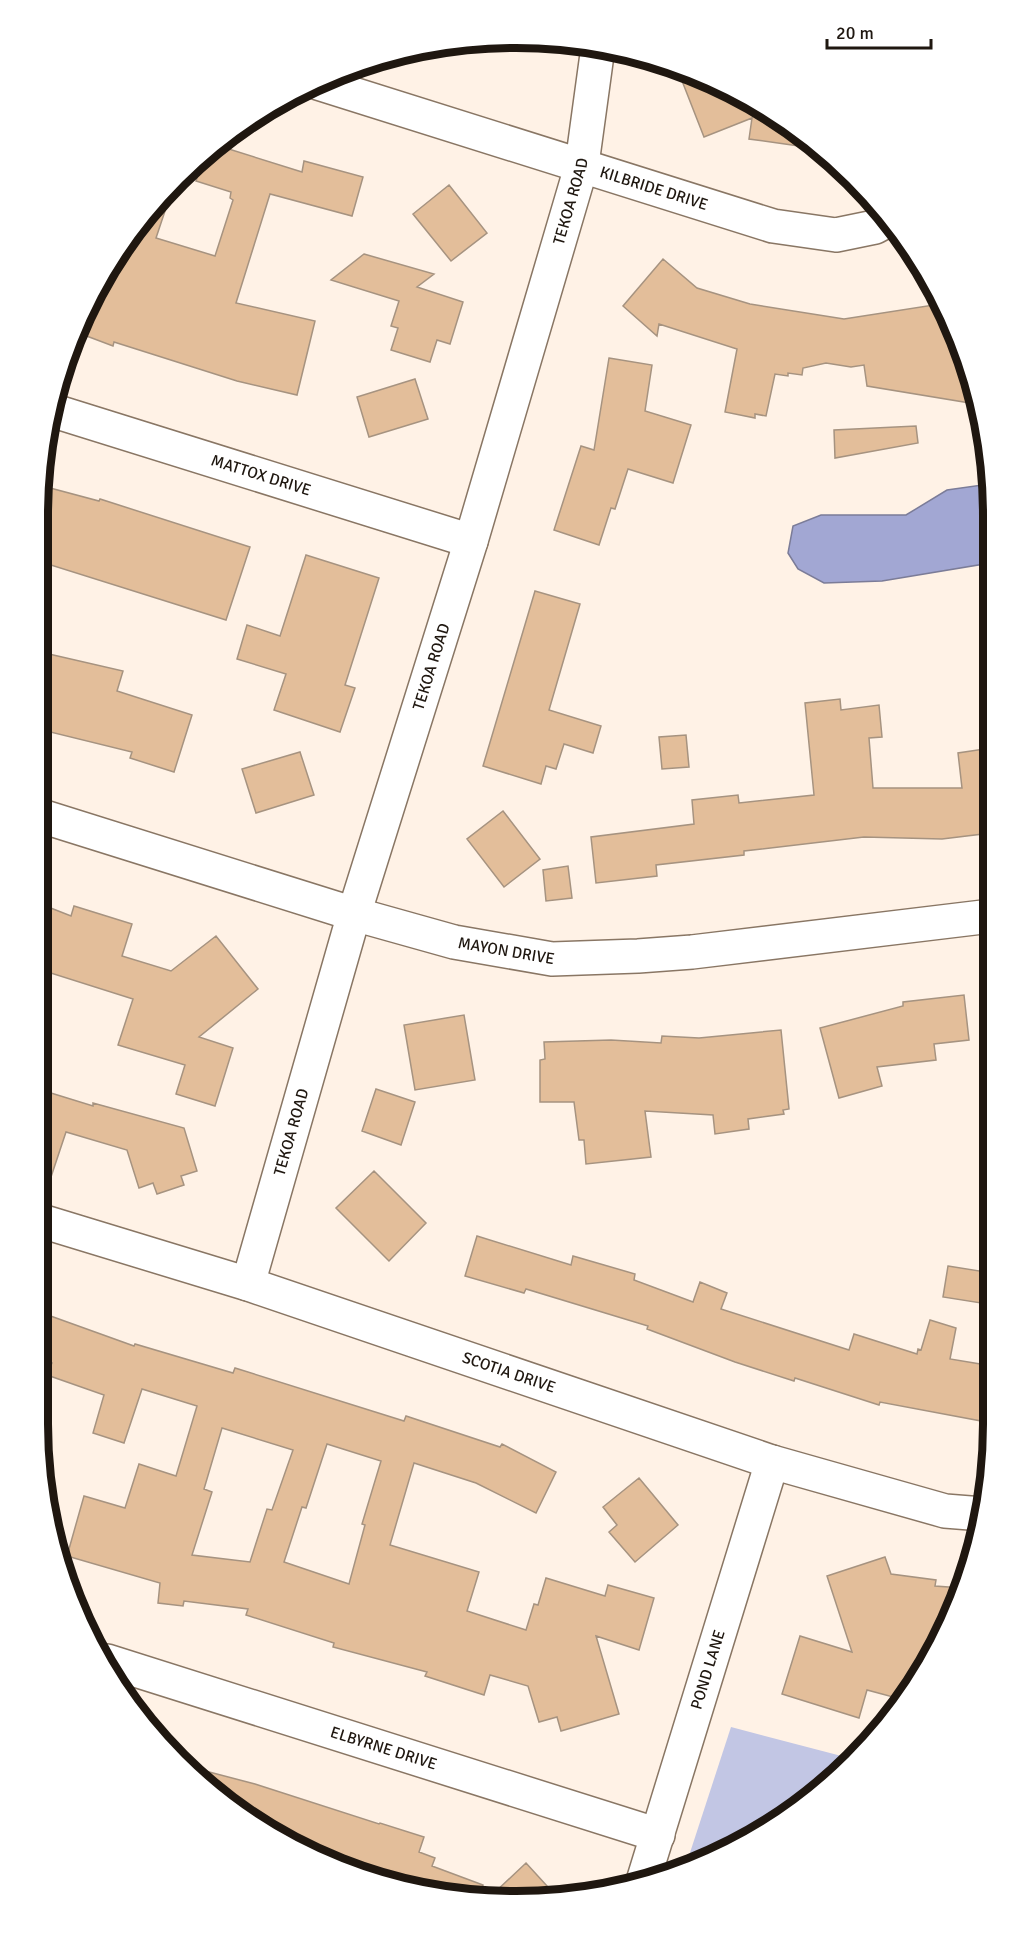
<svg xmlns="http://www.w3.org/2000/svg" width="1031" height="1939" font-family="Signika,sans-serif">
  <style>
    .green { fill: #c2c6e4 }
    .water { fill: #a2a7d3; stroke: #7b7c98; stroke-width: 1.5 }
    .building { fill: #e3be9a; stroke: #a69380; stroke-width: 1.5; fill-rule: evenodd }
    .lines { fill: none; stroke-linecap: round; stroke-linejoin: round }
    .minor-casing { stroke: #897664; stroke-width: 36 }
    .minor { stroke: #fff; stroke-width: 33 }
    .labels { text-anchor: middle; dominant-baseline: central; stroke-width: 4.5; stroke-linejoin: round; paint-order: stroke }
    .street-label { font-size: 16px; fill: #1f1710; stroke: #fff }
    .rim { fill: none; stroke: #1f1710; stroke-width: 8 }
  </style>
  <rect width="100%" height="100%" fill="#fff2e6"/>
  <path class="green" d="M 731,1727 L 853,1759 L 831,1783 L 699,1865 L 685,1868 Z"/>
  <path class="water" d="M 989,484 L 990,563 L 882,581 L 824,583 L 798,569 L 788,553 L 793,526 L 821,515 L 906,515 L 947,490 Z"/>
  <path class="building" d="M 677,68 L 727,87 L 820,149 L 749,139 L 752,118 L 704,137 Z
    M 216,145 L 302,172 L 304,161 L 363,177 L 352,216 L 270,194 L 236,303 L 315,321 L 297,395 L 237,381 L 114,342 L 113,346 L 76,332 L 87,304 L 96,290 L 106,294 L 123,247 L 136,224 L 174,184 L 156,238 L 215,256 L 233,200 L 230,198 L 231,192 L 196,181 L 205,153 Z
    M 449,185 L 487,233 L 451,261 L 413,214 Z
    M 364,254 L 434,274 L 417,287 L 463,302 L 450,344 L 437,340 L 430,362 L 391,350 L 398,328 L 391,326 L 399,301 L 331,280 Z
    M 663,259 L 697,288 L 750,304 L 844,319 L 940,304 L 957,333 L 976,404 L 867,386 L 864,365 L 851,367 L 826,363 L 803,368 L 802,375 L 788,373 L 788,376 L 775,374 L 766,416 L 755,414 L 755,418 L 725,412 L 737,349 L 659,324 L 657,336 L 623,306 Z
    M 609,358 L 652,365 L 645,411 L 691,425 L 673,483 L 628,469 L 615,509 L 611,508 L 599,545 L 554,530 L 581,446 L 594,450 Z
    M 415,379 L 428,419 L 369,437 L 357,397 Z
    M 916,426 L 918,443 L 835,458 L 834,430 Z
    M 39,485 L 99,501 L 100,499 L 250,547 L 226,620 L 38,561 Z
    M 306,555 L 379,578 L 345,685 L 355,688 L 340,732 L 274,710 L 286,674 L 237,659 L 247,625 L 280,636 Z
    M 535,591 L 580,604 L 549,710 L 601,726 L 593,753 L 564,744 L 556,769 L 546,766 L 541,784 L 483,766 Z
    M 49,654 L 123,671 L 117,691 L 192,715 L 174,772 L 130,758 L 132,752 L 38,729 L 38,698 Z
    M 840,699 L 841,710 L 879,705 L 882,737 L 869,738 L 873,788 L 962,788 L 958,753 L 984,749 L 987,767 L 990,767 L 991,833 L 942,839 L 864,837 L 744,851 L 744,855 L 656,865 L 657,876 L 596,883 L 591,837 L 694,824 L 692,800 L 738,795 L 739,803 L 814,795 L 805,703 Z
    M 686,735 L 689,767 L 662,769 L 659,737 Z
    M 300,752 L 314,795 L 256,813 L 242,769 Z
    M 503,811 L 540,859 L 504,887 L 467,839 Z
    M 568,866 L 572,898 L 546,901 L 543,870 Z
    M 38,903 L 71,916 L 74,906 L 132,924 L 122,956 L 171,971 L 216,936 L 258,989 L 199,1037 L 233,1048 L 215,1106 L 176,1094 L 185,1065 L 118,1045 L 133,999 L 38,969 Z
    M 964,995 L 969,1040 L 934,1044 L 936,1060 L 877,1067 L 882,1086 L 839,1098 L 820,1028 L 903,1006 L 903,1002 Z
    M 464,1015 L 475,1080 L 415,1090 L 404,1025 Z
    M 781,1030 L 789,1109 L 783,1110 L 784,1114 L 748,1119 L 749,1129 L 715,1134 L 713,1115 L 645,1111 L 651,1157 L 586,1164 L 584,1140 L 579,1140 L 574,1102 L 540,1102 L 540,1060 L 545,1059 L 544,1042 L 611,1040 L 661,1043 L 662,1036 L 699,1038 Z
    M 38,1089 L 93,1106 L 93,1103 L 184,1128 L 197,1171 L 181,1176 L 184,1185 L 157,1194 L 153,1183 L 139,1188 L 127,1150 L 66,1132 L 44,1198 L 38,1197 Z
    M 376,1089 L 415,1102 L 401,1145 L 362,1131 Z
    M 374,1171 L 426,1223 L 389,1261 L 336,1208 Z
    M 477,1236 L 571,1265 L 573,1256 L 635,1274 L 634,1280 L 693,1302 L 700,1282 L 727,1293 L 721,1309 L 849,1350 L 854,1334 L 917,1354 L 918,1349 L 921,1350 L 930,1320 L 956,1328 L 950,1359 L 992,1366 L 992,1423 L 880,1402 L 879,1405 L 795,1378 L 794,1381 L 735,1362 L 647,1329 L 648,1326 L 526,1289 L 524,1293 L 465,1276 Z
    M 948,1266 L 986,1272 L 981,1303 L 943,1297 Z
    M 45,1314 L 134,1346 L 135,1344 L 233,1373 L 235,1368 L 404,1421 L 406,1416 L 500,1447 L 502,1444 L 556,1472 L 536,1513 L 476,1483 L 414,1463 L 390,1545 L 479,1572 L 467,1611 L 526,1630 L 534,1604 L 538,1605 L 546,1578 L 605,1596 L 608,1585 L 654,1598 L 639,1650 L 596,1636 L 619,1714 L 561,1731 L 557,1717 L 539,1722 L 528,1686 L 490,1675 L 484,1695 L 425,1676 L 427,1672 L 333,1647 L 334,1643 L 246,1615 L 248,1609 L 184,1601 L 183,1606 L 158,1603 L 160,1583 L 67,1556 L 84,1496 L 125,1508 L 139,1464 L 176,1476 L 197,1406 L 142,1389 L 124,1443 L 93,1433 L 104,1395 L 47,1375 L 52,1363 L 38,1358 L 38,1334 ZM 222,1428 L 293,1450 L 272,1510 L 267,1509 L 250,1562 L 192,1555 L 212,1492 L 204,1489 ZM 327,1444 L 381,1461 L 362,1524 L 365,1525 L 349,1584 L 284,1562 L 302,1507 L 306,1508 Z
    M 639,1478 L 678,1525 L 635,1562 L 609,1532 L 617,1525 L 603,1507 Z
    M 885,1557 L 891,1574 L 936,1580 L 935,1586 L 962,1588 L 944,1635 L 904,1700 L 867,1690 L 859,1718 L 782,1694 L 800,1636 L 852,1652 L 827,1576 Z
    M 194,1768 L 255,1784 L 379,1824 L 380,1823 L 424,1837 L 419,1852 L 435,1858 L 432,1866 L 483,1885 L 481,1894 L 392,1885 L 250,1821 Z
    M 526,1863 L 558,1898 L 547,1900 L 492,1895 Z"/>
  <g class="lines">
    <g class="minor-casing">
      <g id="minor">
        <path id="s1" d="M 318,83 L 773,226 L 836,235 L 875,227 L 890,219"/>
        <path id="s2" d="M 51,410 L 471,541"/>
        <path id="s3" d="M 38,815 L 354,914 L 454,942 L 552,959 L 638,956 L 692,952 L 991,916"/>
        <path id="s4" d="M 38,1220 L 248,1284 L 772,1462 L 945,1511 L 983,1514"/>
        <path id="s5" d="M 248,1284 L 354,914 L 471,541 L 582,164 L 598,47"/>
        <path id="s6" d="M 107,1661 L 658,1835"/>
        <path id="s7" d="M 644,1878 L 772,1462"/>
      </g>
    </g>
    <use href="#minor" class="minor"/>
  </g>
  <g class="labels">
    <g class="street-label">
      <text stroke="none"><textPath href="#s1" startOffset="352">KILBRIDE DRIVE</textPath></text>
      <text stroke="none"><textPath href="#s5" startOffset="1130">TEKOA ROAD</textPath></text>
      <text stroke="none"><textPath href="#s2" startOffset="220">MATTOX DRIVE</textPath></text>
      <text stroke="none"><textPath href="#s5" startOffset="644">TEKOA ROAD</textPath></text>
      <text stroke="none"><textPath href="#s3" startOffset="488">MAYON DRIVE</textPath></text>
      <text stroke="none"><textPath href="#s5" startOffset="158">TEKOA ROAD</textPath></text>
      <text stroke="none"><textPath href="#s4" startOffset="495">SCOTIA DRIVE</textPath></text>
      <text stroke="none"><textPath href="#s7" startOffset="218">POND LANE</textPath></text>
      <text stroke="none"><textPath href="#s6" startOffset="290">ELBYRNE DRIVE</textPath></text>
    </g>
  </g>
  <path d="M0 0H1031V1939H0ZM515 48H516A467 467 0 0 1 983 515V1424A467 467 0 0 1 516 1891H515A467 467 0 0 1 48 1424V515A467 467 0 0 1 515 48Z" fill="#fff" fill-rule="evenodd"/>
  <path class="rim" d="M515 48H516A467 467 0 0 1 983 515V1424A467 467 0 0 1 516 1891H515A467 467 0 0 1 48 1424V515A467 467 0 0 1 515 48Z"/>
  <path d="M827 39v9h104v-9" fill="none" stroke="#1f1710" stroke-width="3"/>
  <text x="836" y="39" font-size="18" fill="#1f1710" stroke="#ffffff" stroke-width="4.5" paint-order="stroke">20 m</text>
</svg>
